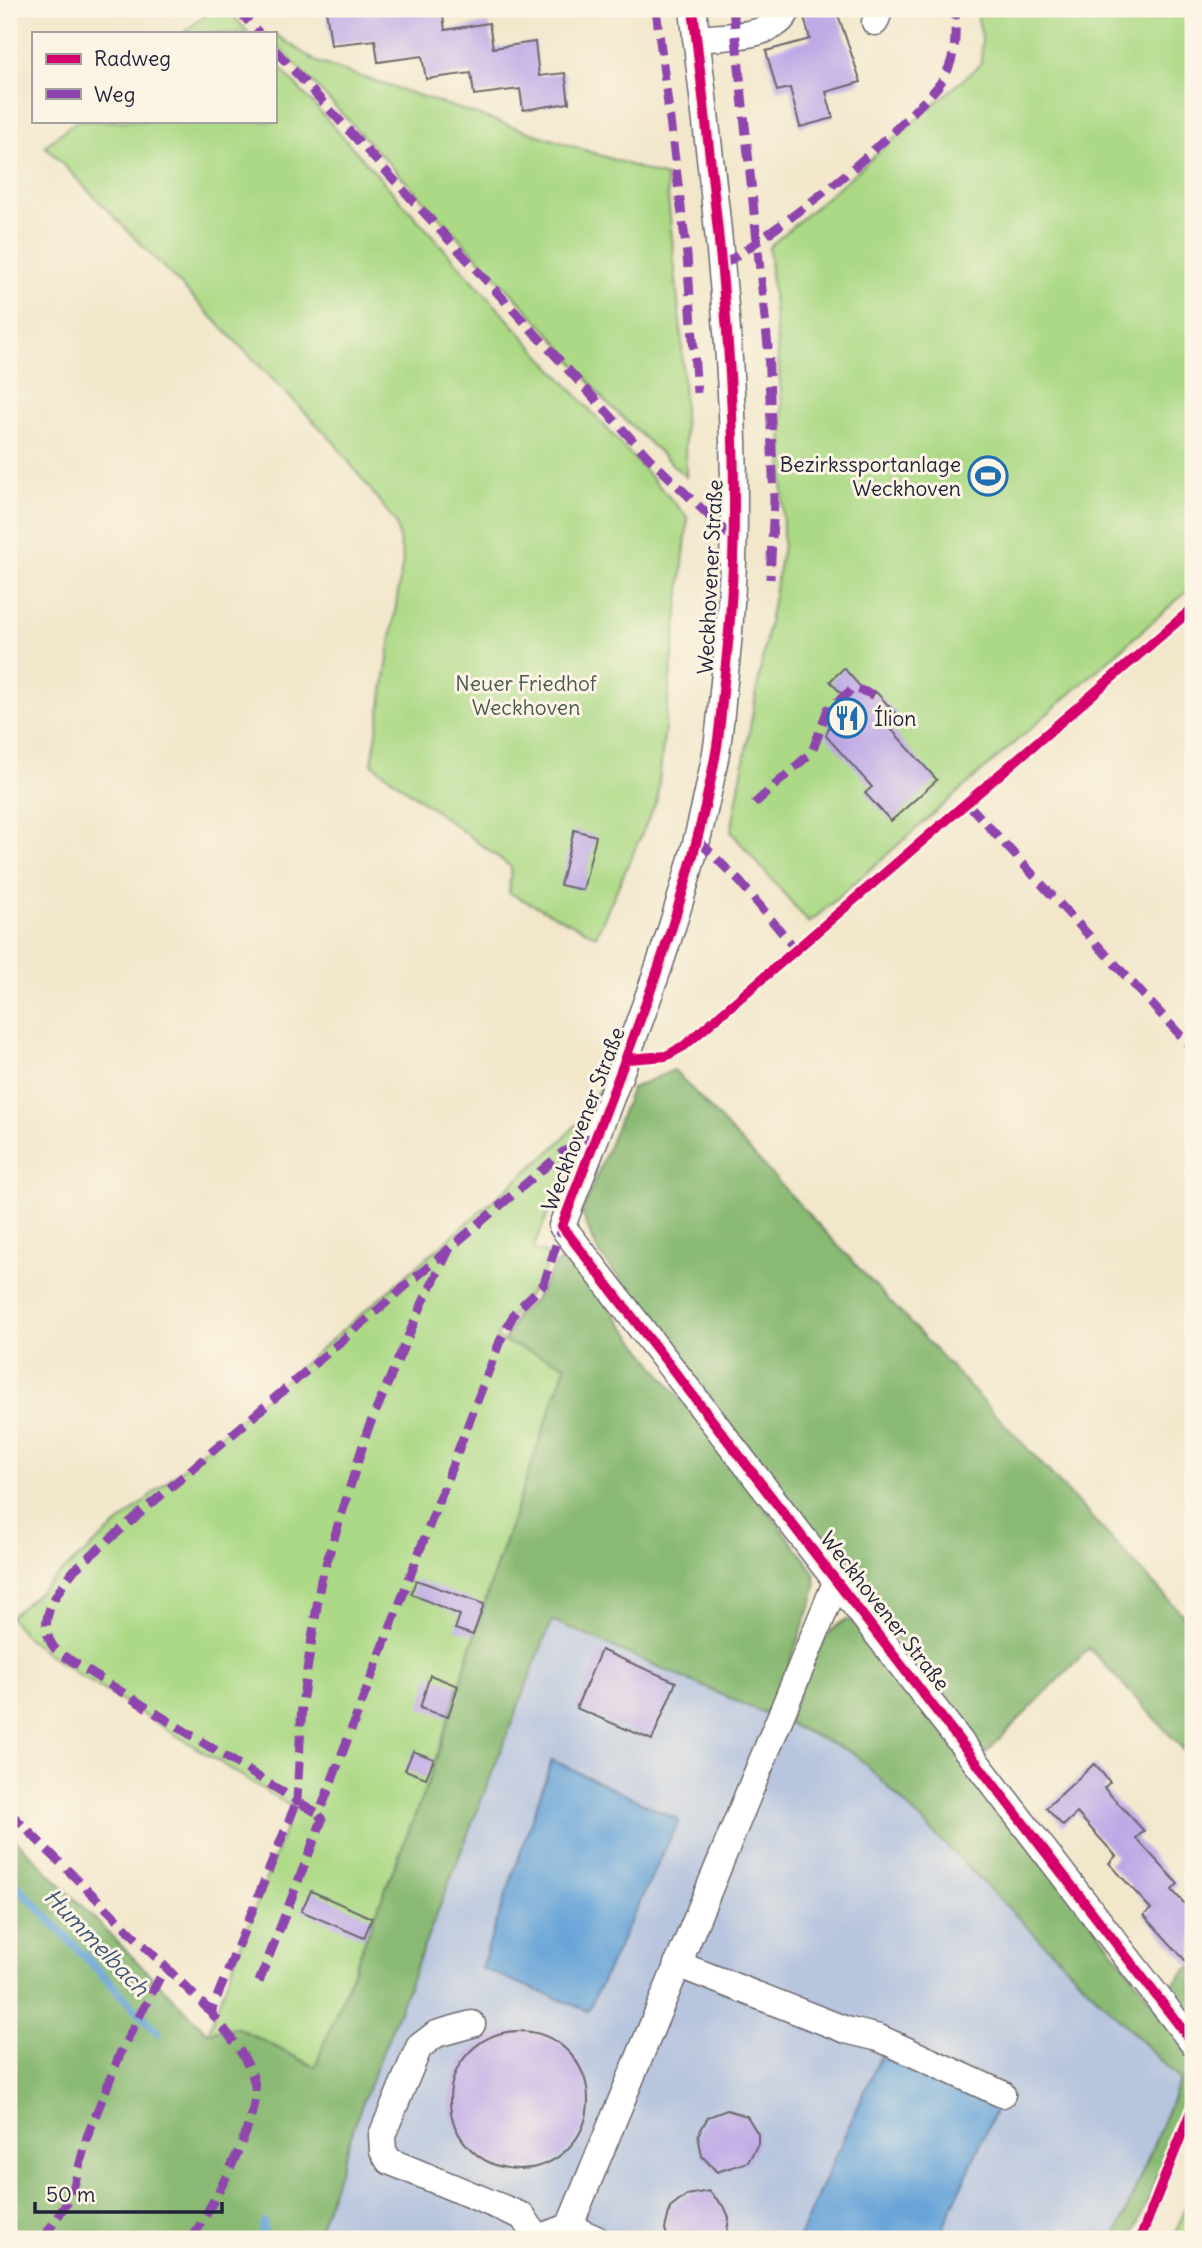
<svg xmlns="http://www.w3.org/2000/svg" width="1202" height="2248" font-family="Delius,sans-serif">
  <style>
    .industrial { fill: #b7c5de }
    .green { fill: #acd985; stroke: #677e60; stroke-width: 2 }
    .forest { fill: #89b972; stroke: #566e56; stroke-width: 2 }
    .water { fill: #67a4d8; stroke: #44638a; stroke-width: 2 }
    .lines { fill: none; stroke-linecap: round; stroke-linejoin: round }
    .stream { stroke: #67a4d8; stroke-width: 8 }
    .building { fill: #bda8e6 }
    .minor-casing { stroke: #6b676d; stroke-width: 29 }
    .minor { stroke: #fff; stroke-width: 26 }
    .quiet { stroke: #8e44ad; stroke-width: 9; stroke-dasharray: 18 9; stroke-linecap: butt }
    .cycleway-casing { stroke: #fcf5e5; stroke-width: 15 }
    .cycleway { stroke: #d6006c; stroke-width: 10 }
    .labels { text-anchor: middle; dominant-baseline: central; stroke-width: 6; stroke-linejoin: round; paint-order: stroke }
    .poi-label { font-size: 21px; fill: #22223b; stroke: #fcf5e5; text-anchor: end }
    .street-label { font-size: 21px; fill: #22223b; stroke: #fcf5e5 }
    .park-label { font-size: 21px; fill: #4b5951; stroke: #fcf5e5 }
    .water-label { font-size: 23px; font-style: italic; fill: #3e567a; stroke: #fcf5e5 }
  </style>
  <rect width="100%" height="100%" fill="#fcf5e5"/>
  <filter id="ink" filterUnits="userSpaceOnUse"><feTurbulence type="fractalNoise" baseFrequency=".0143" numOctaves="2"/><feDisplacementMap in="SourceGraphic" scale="14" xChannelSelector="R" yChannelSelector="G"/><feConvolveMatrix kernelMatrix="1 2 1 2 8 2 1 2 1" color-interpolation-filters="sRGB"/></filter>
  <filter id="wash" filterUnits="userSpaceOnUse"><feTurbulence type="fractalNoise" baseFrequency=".00686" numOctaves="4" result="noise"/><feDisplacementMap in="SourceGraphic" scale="28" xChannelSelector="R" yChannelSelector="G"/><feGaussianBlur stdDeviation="1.57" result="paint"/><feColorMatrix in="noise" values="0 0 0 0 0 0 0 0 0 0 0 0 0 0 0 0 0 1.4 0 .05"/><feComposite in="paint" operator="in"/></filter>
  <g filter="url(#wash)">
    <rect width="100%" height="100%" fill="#f2e7cb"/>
    <path class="industrial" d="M 552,1620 L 855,1754 L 1180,2080 L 1115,2239 L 316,2239 L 359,2112 Z"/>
    <path class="green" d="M 213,9 L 227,9 L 249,33 L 183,33 Z
      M 976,9 L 1193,9 L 1193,586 L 809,923 L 731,832 L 783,546 L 782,405 L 769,247 L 981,64 L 982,37 Z
      M 275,34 L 317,62 L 666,177 L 682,343 L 686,477 L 604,400 L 553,337 L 275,43 Z
      M 275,62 L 688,518 L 657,800 L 596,936 L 509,893 L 511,867 L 372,764 L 403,559 L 396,523 L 332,440 L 45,146 L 76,121 L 275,121 Z
      M 602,1085 L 533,1249 L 551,1255 C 539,1291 514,1307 496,1338 L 566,1364 L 496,1567 L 432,1772 L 315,2067 L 236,2027 L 208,2032 L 293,1808 L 60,1663 L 26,1637 L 10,1617 L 555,1147 L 579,1122 Z
      M 1193,2190 L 1193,2239 L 1173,2239 Z"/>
    <path class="forest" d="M 674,1070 L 1193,1626 L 1193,1760 L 1089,1648 L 985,1754 L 597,1250 L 582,1213 L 632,1088 Z
      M 566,1257 L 571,1258 L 814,1571 L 816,1585 L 812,1602 L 770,1716 L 552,1620 L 359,2112 L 316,2239 L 9,2239 L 9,1833 L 207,2032 L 236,2027 L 315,2067 L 432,1772 L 496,1567 L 566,1365 L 504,1342 L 517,1314 L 534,1301 L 556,1264 Z
      M 846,1620 L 860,1623 L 1193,2054 L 1193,2089 L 1132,2239 L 1115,2239 L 1180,2080 L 855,1754 L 787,1723 C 800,1693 816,1633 846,1620 Z
      M 1193,1964 L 1193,2019 L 1169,1987 Z"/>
    <path class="water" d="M 552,1760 L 679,1820 L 588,2011 L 481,1968 Z
      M 880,2057 L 996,2109 L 938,2239 L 798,2239 Z"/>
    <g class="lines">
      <path class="stream" d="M 9,1877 L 158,2033
        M 261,2239 L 264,2223"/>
    </g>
    <g id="blocks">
      <path class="building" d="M 326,9 L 397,9 L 397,12 L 442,9 L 445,30 L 489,23 L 493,48 L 535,42 L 539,76 L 565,73 L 569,103 L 523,110 L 520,89 L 474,95 L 471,73 L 426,79 L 422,56 L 378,62 L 375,40 L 331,45 Z
        M 818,9 L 836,9 L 861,82 L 826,92 L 833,118 L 800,127 L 790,88 L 777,91 L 766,51 L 810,39 L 803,13 Z
        M 844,668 L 870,698 L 876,692 L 901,719 L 891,729 L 937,780 L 891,821 L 865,793 L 872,787 L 826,736 L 833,714 L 847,700 L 830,681 Z
        M 574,830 L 596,836 L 583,890 L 560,885 Z
        M 416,1580 L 484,1604 L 473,1635 L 455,1629 L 460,1615 L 411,1594 Z
        M 601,1650 L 676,1682 L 652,1740 L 576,1708 Z
        M 430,1675 L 458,1686 L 448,1717 L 420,1708 Z
        M 413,1751 L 434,1759 L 426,1778 L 405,1770 Z
        M 1094,1764 L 1110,1782 L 1104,1788 L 1144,1831 L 1136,1838 L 1178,1884 L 1172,1890 L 1193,1913 L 1193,1969 L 1144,1915 L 1151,1909 L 1109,1863 L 1116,1856 L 1077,1813 L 1063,1826 L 1046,1808 Z
        M 311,1891 L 372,1918 L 364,1938 L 301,1911 Z
        M450 2100a69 69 0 1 1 138 0a69 69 0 1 1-138 0Z
        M 727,2110 L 747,2116 L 758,2134 L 758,2144 L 748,2162 L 717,2172 L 702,2156 L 698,2135 L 708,2117 Z
        M 709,2191 L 725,2208 L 729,2218 L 726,2239 L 668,2239 L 665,2229 L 670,2208 L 687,2195 Z"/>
    </g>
  </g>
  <g filter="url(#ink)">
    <use href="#blocks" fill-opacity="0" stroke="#6b676d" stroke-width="2"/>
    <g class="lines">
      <g class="minor-casing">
        <path id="minor" d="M 693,9 C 718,233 751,456 724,682 C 721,709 720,736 714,763 C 684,924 619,1073 562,1226 L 1193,2043
          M 875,22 L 880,9
          M 696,39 C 724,36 776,39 788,9
          M 677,1964 L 846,2030 L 879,2038 L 1002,2094
          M 472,2024 L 436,2034 L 419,2047 L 382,2135 L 383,2151 L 389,2161 L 522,2216 L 536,2236
          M 569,2227 L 596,2239
          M 535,2239 L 569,2227 L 837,1580"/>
      </g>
      <use href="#minor" class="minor"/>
      <path class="quiet" d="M 237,9 L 259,33
        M 656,9 L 687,255 L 697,393
        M 733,9 L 768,347 L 774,501 L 770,579
        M 275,50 L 649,458 L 733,539
        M 723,265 C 790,220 856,171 912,113 C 926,99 942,86 949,67 C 957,48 955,29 955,9
        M 754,804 L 812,752 L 828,709 L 854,688 L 874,695
        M 968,804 L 1193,1049
        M 698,840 L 741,883 L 797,951
        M 450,1248 L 75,1569 C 56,1593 31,1626 59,1653 L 297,1801 L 302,1703 L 321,1580 L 368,1429 L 423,1302 L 450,1248 L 563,1152 L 596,1135
        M 9,1812 L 211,2012
        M 259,1982 L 322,1820 L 319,1814 L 500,1341 L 515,1312 L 544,1284 L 562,1226
        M 43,2239 L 71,2197 L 87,2137 L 122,2049 L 165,1968
        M 192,2239 C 211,2206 259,2124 255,2086 C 251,2060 227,2033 211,2012 L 297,1801 L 319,1814"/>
      <g class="cycleway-casing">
        <path id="cycleway" d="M 693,9 C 718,233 751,456 724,682 C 721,709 720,736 714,763 C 684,924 619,1073 562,1226 L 1193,2043
          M 628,1059 L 666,1056 L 684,1046 L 1193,608
          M 1140,2239 L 1193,2106"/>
      </g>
      <use href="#cycleway" class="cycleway"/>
    </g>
  </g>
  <defs>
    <g id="stadium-ring" transform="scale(2.0125)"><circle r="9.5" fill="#fcf5e5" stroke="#1f6fb2" stroke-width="1.5"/><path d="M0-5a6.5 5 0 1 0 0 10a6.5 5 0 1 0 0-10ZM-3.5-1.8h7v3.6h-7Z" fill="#1f6fb2"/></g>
    <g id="restaurant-ring" transform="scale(2.0125)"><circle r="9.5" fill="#fcf5e5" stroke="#1f6fb2" stroke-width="1.5"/><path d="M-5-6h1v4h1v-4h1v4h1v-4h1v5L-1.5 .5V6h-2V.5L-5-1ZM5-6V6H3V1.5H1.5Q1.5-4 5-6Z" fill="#1f6fb2"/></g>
  </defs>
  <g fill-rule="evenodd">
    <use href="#stadium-ring" x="988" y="476"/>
    <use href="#restaurant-ring" x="847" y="718"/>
  </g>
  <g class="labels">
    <g class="poi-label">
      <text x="961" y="464">Bezirkssportanlage<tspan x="961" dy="24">Weckhoven</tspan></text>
      <text x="874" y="718" text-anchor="start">Ílion</text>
    </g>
    <g class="street-label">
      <text transform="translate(710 577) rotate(-87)">Weckhovener Straße</text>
      <text transform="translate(583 1119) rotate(-69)">Weckhovener Straße</text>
      <text transform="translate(885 1611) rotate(52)">Weckhovener Straße</text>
    </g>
    <g class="park-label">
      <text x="526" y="683">Neuer Friedhof<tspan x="526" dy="24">Weckhoven</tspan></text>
    </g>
    <g class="water-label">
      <text transform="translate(97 1942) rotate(46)">Hummelbach</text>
    </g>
  </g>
  <rect width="1202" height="2248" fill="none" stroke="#fcf5e5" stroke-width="35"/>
  <rect x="32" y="32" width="245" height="91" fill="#fcf5e5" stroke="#a5a1a1" stroke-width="2"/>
  <rect x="46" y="54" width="35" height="10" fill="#d6006c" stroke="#a5a1a1" stroke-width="2"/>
  <text x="94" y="66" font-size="21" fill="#22223b">Radweg</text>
  <rect x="46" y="89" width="35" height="10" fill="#8e44ad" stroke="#a5a1a1" stroke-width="2"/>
  <text x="94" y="102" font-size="21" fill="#22223b">Weg</text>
  <path d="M35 2202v10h187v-10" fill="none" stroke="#22223b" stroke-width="3.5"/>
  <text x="46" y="2202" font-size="21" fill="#22223b" stroke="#fcf5e5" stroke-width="5" paint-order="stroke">50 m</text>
</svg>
